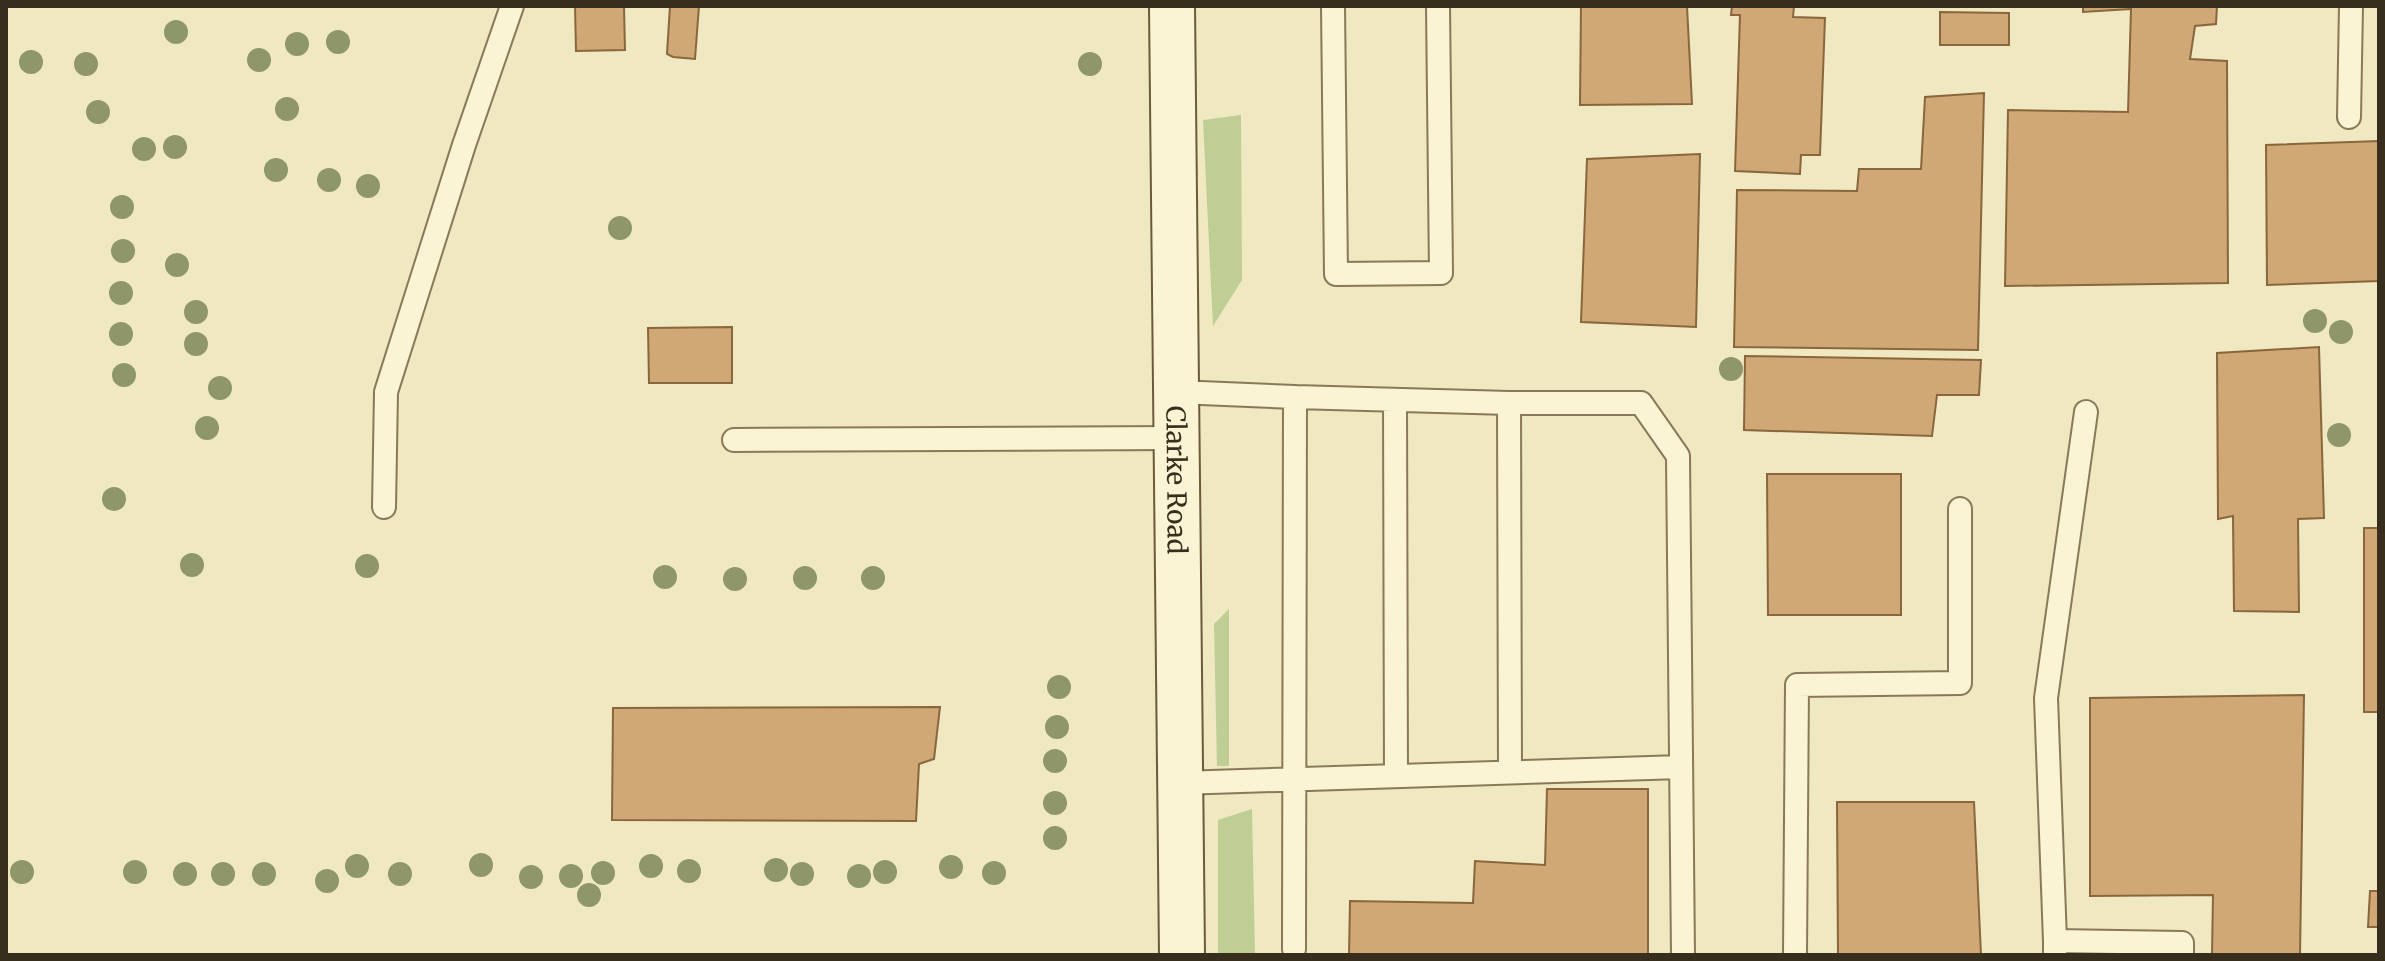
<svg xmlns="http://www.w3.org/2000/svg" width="2385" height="961" font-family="Merriweather,serif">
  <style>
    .green { fill: #bece94 }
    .building { fill: #cfa875; stroke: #89663d; stroke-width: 2 }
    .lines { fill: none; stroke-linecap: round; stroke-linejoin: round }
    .lane-casing { stroke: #897958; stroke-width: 26 }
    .secondary-casing { stroke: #6b5a3b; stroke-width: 48 }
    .lane { stroke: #faf4d4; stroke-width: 22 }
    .secondary { stroke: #faf4d4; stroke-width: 44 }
    .tree { fill: #8f976a }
    .labels { text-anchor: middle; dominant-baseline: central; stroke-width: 6; stroke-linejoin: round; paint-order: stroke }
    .street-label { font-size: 26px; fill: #382e1d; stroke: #f6f1d1 }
  </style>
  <rect width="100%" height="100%" fill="#efe8c1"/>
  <path class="green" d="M 1241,115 L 1242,280 L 1213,326 L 1203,120 Z
    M 1229,609 L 1229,766 L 1217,766 L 1214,624 Z
    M 1252,809 L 1255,955 L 1218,955 L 1218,820 Z"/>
  <path class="building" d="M 575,6 L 624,6 L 625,50 L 576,51 Z
    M 670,6 L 699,6 L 695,59 L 673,57 L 667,54 Z
    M 1581,6 L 1687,6 L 1692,104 L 1580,105 Z
    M 1732,6 L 1794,6 L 1793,17 L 1825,18 L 1820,155 L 1801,155 L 1800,174 L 1735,171 L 1740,15 L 1731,15 Z
    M 2083,6 L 2217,6 L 2216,24 L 2195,26 L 2190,59 L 2227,61 L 2228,283 L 2005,286 L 2008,110 L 2128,112 L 2131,9 L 2083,12 Z
    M 1940,12 L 2009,13 L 2009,45 L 1940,45 Z
    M 1984,93 L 1978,350 L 1734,347 L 1737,190 L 1857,191 L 1859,169 L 1921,169 L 1925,97 Z
    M 2379,141 L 2379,281 L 2267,285 L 2266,145 Z
    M 1700,154 L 1696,327 L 1581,322 L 1587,159 Z
    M 732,327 L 732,383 L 649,383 L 648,328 Z
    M 2319,347 L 2324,518 L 2298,519 L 2299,612 L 2234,611 L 2233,516 L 2218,519 L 2217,353 Z
    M 1745,356 L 1981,360 L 1979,395 L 1937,395 L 1932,436 L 1744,430 Z
    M 1767,474 L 1901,474 L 1901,615 L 1768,615 Z
    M 2364,528 L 2379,528 L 2379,712 L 2364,712 Z
    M 2304,695 L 2300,955 L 2212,955 L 2213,895 L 2090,896 L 2090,698 Z
    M 940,707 L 934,759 L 919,764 L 916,821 L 612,820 L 613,708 Z
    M 1547,789 L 1648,789 L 1648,955 L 1349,955 L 1350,901 L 1473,903 L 1475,861 L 1545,865 Z
    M 1837,802 L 1974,802 L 1981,955 L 1838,955 Z
    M 2370,891 L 2379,891 L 2379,927 L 2368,927 Z"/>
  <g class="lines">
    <g class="lane-casing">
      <path id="lane" d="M 1333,6 L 1336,274 L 1441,273 L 1438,6
        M 2349,117 L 2351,6
        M 1177,392 L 1295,397
        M 1395,400 L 1396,775
        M 1509,403 L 1510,772
        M 734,440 L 1177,438
        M 384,507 L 386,392 L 464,145 L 512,6
        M 1180,783 L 1681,767
        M 2055,941 L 2046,698 L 2086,412
        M 1294,949 L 1295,397 L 1509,403 L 1641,403 L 1678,456 L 1683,955
        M 2055,954 L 2055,941 L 2182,943 L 2182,955
        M 1795,955 L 1797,685 L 1960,683 L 1960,509"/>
    </g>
    <g class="secondary-casing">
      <g id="secondary">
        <path id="s1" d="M 1172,6 L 1182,955"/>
      </g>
    </g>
    <use href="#lane" class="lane"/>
    <use href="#secondary" class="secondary"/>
  </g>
  <g class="tree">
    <circle cx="176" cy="32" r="12"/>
    <circle cx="338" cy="42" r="12"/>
    <circle cx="297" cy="44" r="12"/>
    <circle cx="259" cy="60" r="12"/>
    <circle cx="31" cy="62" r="12"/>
    <circle cx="86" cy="64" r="12"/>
    <circle cx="1090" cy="64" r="12"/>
    <circle cx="287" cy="109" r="12"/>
    <circle cx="98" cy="112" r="12"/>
    <circle cx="175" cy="147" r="12"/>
    <circle cx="144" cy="149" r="12"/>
    <circle cx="276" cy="170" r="12"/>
    <circle cx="329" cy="180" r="12"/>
    <circle cx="368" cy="186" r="12"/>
    <circle cx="122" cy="207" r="12"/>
    <circle cx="620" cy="228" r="12"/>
    <circle cx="123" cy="251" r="12"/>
    <circle cx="177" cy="265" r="12"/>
    <circle cx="121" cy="293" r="12"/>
    <circle cx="196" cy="312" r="12"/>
    <circle cx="2315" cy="321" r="12"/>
    <circle cx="2341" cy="332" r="12"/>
    <circle cx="121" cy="334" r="12"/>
    <circle cx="196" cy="344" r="12"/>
    <circle cx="1731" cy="369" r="12"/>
    <circle cx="124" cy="375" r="12"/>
    <circle cx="220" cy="388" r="12"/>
    <circle cx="207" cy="428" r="12"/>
    <circle cx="2339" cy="435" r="12"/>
    <circle cx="114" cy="499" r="12"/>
    <circle cx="192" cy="565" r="12"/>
    <circle cx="367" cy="566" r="12"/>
    <circle cx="665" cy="577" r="12"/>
    <circle cx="805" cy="578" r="12"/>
    <circle cx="873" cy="578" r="12"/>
    <circle cx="735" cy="579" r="12"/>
    <circle cx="1059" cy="687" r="12"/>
    <circle cx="1057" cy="727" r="12"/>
    <circle cx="1055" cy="761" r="12"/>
    <circle cx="1055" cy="803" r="12"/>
    <circle cx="1055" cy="838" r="12"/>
    <circle cx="481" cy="865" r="12"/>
    <circle cx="357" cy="866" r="12"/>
    <circle cx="651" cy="866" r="12"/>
    <circle cx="951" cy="867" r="12"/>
    <circle cx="776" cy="870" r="12"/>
    <circle cx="689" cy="871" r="12"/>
    <circle cx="22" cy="872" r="12"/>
    <circle cx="135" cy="872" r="12"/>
    <circle cx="885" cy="872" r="12"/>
    <circle cx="603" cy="873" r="12"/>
    <circle cx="994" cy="873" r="12"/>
    <circle cx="185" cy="874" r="12"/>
    <circle cx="223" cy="874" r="12"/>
    <circle cx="264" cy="874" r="12"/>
    <circle cx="400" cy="874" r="12"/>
    <circle cx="802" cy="874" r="12"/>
    <circle cx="571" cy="876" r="12"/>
    <circle cx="859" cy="876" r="12"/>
    <circle cx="531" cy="877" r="12"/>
    <circle cx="327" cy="881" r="12"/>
    <circle cx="589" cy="895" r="12"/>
  </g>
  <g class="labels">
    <g class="street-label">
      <text stroke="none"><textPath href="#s1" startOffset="474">Clarke Road</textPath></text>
    </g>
  </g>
  <rect width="2385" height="961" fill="none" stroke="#382e1d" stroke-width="16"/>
</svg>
